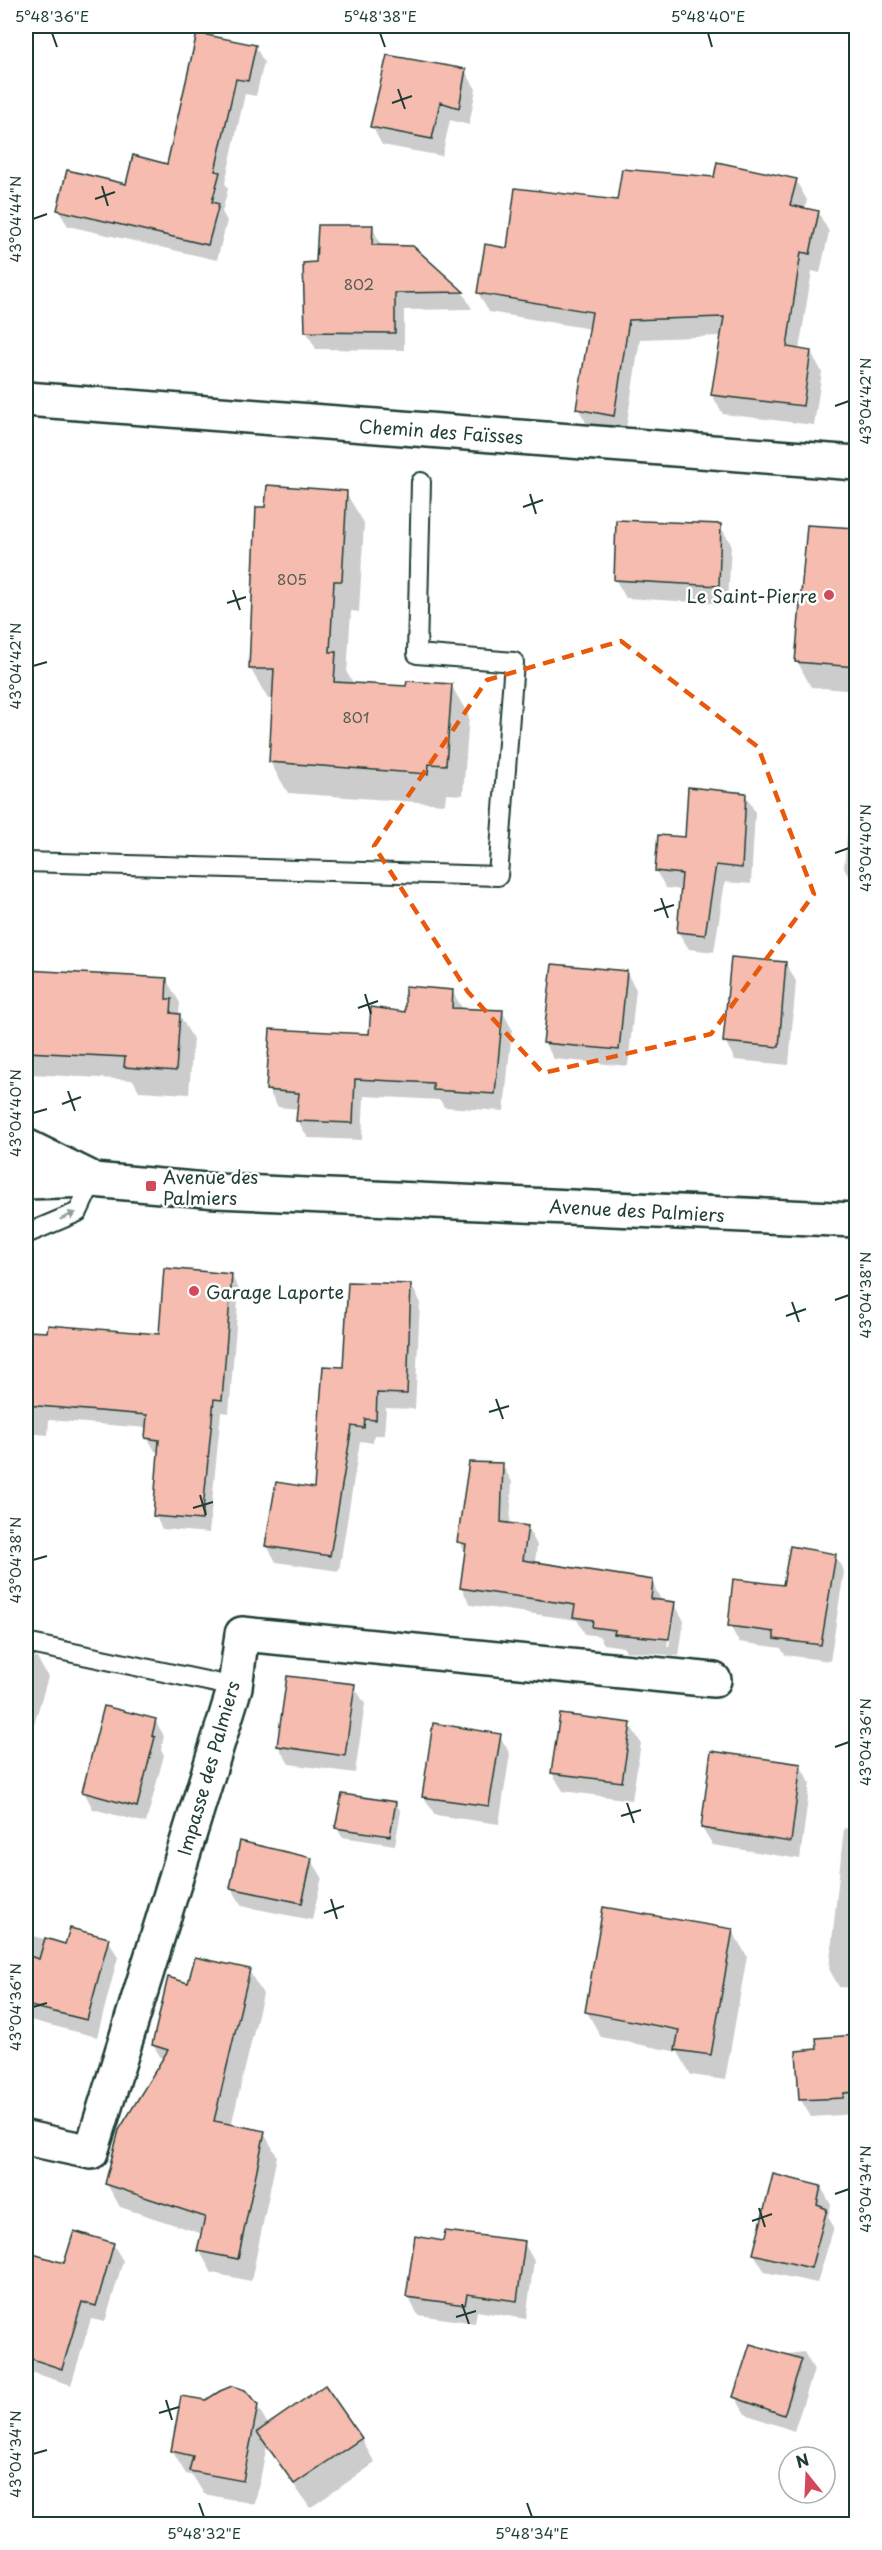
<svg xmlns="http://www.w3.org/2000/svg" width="882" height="2550" font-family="'Playpen Sans',sans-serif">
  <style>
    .shadow { fill: #0003; fill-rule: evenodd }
    .building { fill: #f6bcaf; stroke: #1f3d34; stroke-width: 1.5 }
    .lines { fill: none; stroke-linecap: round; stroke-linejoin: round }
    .service-casing { stroke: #1f3d34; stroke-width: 22 }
    .minor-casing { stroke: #1f3d34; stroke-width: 38 }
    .secondary-casing { stroke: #1f3d34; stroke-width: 38 }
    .service { stroke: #fff; stroke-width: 18 }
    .minor { stroke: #fff; stroke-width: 33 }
    .secondary { stroke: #fff; stroke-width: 33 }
    .oneway { fill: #8f9e9a }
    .marked { fill: none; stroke: #e8590c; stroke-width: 4.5; stroke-dasharray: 12 8; stroke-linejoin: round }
    .ticks { fill: none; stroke: #1f3d34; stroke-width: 2 }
    .poi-dot { fill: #d1495b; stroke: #fff; stroke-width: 2 }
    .labels { text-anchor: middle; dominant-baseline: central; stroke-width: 5; stroke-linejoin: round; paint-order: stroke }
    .number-label { font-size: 15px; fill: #555d53 }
    .street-label { font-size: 18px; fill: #1f3d34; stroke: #fff }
    .poi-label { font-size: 18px; fill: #1f3d34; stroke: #fff; text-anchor: start }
    .neatline { fill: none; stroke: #1f3d34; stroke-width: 2 }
    .ticks-label { font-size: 15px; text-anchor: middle; fill: #1f3d34 }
  </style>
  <rect width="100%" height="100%" fill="#fff"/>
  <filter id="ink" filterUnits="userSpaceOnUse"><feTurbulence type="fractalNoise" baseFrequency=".0167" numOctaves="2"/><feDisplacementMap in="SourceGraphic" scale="12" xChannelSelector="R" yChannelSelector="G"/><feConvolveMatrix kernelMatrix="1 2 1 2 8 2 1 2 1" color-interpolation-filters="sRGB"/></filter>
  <g filter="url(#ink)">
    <path class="shadow" d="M 255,46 L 264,62 L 256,96 L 245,94 L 225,183 L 228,189 L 222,212 L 227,221 L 217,260 L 68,226 L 58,210 L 127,186 L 168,165 Z
      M 465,71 L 476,89 L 469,125 L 450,120 L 442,156 L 382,145 L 372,126 Z
      M 715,179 L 796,181 L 807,200 L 805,210 L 818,212 L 829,232 L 820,273 L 812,271 L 799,350 L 811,352 L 822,372 L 814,425 L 723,414 L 712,395 L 722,336 L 640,339 L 625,435 L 589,428 L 578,408 L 591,329 L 489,312 L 478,293 L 508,250 L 619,202 Z
      M 372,227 L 382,247 L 412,248 L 463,293 L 472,309 L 404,310 L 404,350 L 316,349 L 306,331 L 318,264 Z
      M 346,493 L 364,523 L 359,612 L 351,611 L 347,673 L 354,684 L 408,687 L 451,685 L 469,716 L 463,795 L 446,794 L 445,804 L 288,793 L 270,762 L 274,699 L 268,699 L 250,668 L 266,508 Z
      M 720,526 L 731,544 L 728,604 L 626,598 L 615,579 Z
      M 808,526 L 856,530 L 856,691 L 811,687 L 797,661 Z
      M 745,794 L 755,812 L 751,884 L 725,882 L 714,952 L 689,949 L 678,932 L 682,890 L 666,888 L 656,871 L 686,839 Z
      M 850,802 L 856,803 L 856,886 L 854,886 L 844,868 Z
      M 26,962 L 32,973 L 166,979 L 180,1003 L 179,1014 L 193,1039 L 189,1094 L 139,1091 L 133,1080 L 31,1074 L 26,1065 Z
      M 785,963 L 796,981 L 789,1065 L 735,1060 L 725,1041 Z
      M 626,972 L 636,989 L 628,1066 L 554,1059 L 544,1042 Z
      M 452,991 L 462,1008 L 502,1011 L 512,1029 L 504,1111 L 444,1107 L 440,1100 L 364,1096 L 362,1140 L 308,1138 L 298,1121 L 299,1109 L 278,1107 L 268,1090 Z
      M 231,1275 L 239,1289 L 229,1413 L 221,1412 L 209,1533 L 162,1529 L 155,1515 L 159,1452 L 155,1451 L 147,1437 L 147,1428 L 49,1420 L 48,1435 L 26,1433 L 27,1333 L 160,1335 Z
      M 411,1285 L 420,1301 L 415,1409 L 386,1408 L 384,1435 L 374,1435 L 373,1443 L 360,1441 L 339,1571 L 276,1562 L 267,1546 L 315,1489 L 345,1369 Z
      M 502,1465 L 512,1482 L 510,1525 L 527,1527 L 537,1545 L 535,1563 L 652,1582 L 662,1602 L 674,1603 L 684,1621 L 679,1656 L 626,1651 L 623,1647 L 604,1644 L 599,1636 L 585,1634 L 577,1620 L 471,1605 L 461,1588 L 466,1554 L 459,1541 ZM 671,1617 L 674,1617 L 669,1647 L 667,1647 Z
      M 835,1555 L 844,1572 L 830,1661 L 785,1655 L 781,1648 L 739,1642 L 730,1626 L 785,1586 Z
      M 26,1655 L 37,1658 L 48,1677 L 30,1738 L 26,1737 Z
      M 354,1686 L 365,1704 L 355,1773 L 289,1764 L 278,1746 Z
      M 155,1720 L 164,1736 L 161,1750 L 164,1755 L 146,1823 L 93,1809 L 84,1792 Z
      M 630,1725 L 641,1743 L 632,1800 L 563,1791 L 552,1773 Z
      M 500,1736 L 510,1754 L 499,1824 L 435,1815 L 424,1797 Z
      M 800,1765 L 810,1783 L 800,1859 L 713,1845 L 702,1828 Z
      M 396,1803 L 401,1812 L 395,1845 L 342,1837 L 337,1828 Z
      M 26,1807 L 29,1812 L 26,1824 Z
      M 844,1828 L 856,1830 L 856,1988 L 839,1987 L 829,1969 Z
      M 311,1859 L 322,1877 L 312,1920 L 242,1906 L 231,1887 Z
      M 732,1931 L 747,1956 L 725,2080 L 691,2075 L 678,2052 L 601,2037 L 587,2012 Z
      M 26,1934 L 66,1945 L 108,1939 L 118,1957 L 97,2037 L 26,2019 Z
      M 249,1971 L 263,1994 L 231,2126 L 264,2133 L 277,2156 L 251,2281 L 212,2273 L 199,2250 L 203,2234 L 120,2207 L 107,2184 L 163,2061 L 153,2045 L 189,1985 Z
      M 856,2037 L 856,2114 L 811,2117 L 801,2100 L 818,2051 L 818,2040 Z
      M 821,2187 L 831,2205 L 828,2217 L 834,2227 L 817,2283 L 765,2272 L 754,2254 Z
      M 445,2242 L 524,2243 L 534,2261 L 526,2319 L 477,2311 L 475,2323 L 418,2315 L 408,2297 Z
      M 113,2244 L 123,2261 L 105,2322 L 91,2319 L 71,2385 L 28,2371 L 26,2366 L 26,2253 L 65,2265 Z
      M 804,2352 L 814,2370 L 794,2431 L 745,2414 L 735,2397 L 747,2359 Z
      M 207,2402 L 257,2406 L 269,2426 L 361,2438 L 375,2463 L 310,2508 L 267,2446 L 255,2504 L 204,2494 L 193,2476 L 186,2474 L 172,2451 Z"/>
    <path class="building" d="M 197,33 L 256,45 L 248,81 L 236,79 L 215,171 L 220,172 L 212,202 L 219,204 L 208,245 L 57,210 L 67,170 L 126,184 L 133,155 L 167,164 Z
      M 387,55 L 466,69 L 459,108 L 440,102 L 432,139 L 370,127 Z
      M 717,162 L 797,179 L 790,205 L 819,211 L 810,254 L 801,252 L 787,347 L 811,351 L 803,406 L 711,395 L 724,317 L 629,320 L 614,416 L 576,409 L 592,312 L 477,293 L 485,244 L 507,248 L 515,188 L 617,200 L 622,169 L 714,177 Z
      M 318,225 L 373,225 L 372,245 L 413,246 L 464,292 L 395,293 L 395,333 L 305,332 L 303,263 L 316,262 Z
      M 267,485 L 347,491 L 342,581 L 334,581 L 330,652 L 336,652 L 334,682 L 406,686 L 407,681 L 452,684 L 446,765 L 429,764 L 428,774 L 269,762 L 274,669 L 249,669 L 256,507 L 265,507 Z
      M 616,520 L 721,524 L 719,586 L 614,580 Z
      M 807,525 L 856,528 L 856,667 L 795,662 Z
      M 688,787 L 746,793 L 742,868 L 716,865 L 705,935 L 677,932 L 682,874 L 655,871 L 658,835 L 685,837 Z
      M 731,957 L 786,962 L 779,1047 L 723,1042 Z
      M 552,964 L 627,971 L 619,1050 L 543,1043 Z
      M 26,970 L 167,978 L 166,999 L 172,999 L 171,1013 L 180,1014 L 176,1071 L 124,1067 L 125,1057 L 26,1052 Z
      M 405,986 L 453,990 L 452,1008 L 503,1010 L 495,1094 L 433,1090 L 433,1083 L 355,1079 L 353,1123 L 296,1121 L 299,1093 L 266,1090 L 270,1029 L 369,1034 L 371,1007 L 405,1012 Z
      M 164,1268 L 232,1274 L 222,1400 L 214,1399 L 202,1520 L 153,1516 L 159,1440 L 145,1438 L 147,1415 L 26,1405 L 26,1331 L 47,1332 L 48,1325 L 159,1334 Z
      M 348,1282 L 411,1284 L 407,1394 L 377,1393 L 376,1420 L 365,1419 L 364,1428 L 352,1426 L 330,1556 L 265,1546 L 276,1482 L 314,1488 L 323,1366 L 343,1367 Z
      M 469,1462 L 503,1463 L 501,1522 L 528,1526 L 523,1560 L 653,1580 L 651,1599 L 675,1602 L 669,1639 L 614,1634 L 615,1630 L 592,1627 L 593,1620 L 573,1617 L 575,1605 L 460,1588 L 466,1544 L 457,1542 Z
      M 790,1546 L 836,1554 L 821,1645 L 774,1639 L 774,1632 L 728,1626 L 733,1579 L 783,1585 Z
      M 287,1676 L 355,1684 L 345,1756 L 277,1746 Z
      M 104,1706 L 156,1719 L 152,1736 L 155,1737 L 137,1807 L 82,1792 Z
      M 560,1714 L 631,1723 L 622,1782 L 551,1773 Z
      M 433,1723 L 501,1734 L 489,1806 L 422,1797 Z
      M 711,1751 L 801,1764 L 791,1842 L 701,1828 Z
      M 342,1794 L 396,1802 L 390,1836 L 335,1828 Z
      M 240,1841 L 312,1858 L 302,1903 L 230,1888 Z
      M 603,1907 L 733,1929 L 711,2055 L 675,2050 L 679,2030 L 585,2012 Z
      M 70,1928 L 109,1938 L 87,2020 L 26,2005 L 26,1955 L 39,1959 L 45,1938 L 65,1944 Z
      M 195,1957 L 250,1969 L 214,2121 L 265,2131 L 238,2259 L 197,2251 L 205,2217 L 105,2184 L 119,2130 L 168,2050 L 152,2045 L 168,1977 L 188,1983 Z
      M 856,2035 L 856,2092 L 844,2093 L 843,2098 L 799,2100 L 796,2051 L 817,2049 L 816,2038 Z
      M 773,2174 L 821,2186 L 817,2205 L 827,2209 L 811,2268 L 753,2254 Z
      M 74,2231 L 114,2243 L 96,2306 L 82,2302 L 62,2369 L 26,2357 L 26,2252 L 64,2263 Z
      M 445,2231 L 525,2241 L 517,2301 L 467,2294 L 465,2305 L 406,2297 L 415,2236 L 443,2241 Z
      M 750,2344 L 802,2359 L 784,2415 L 733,2397 Z
      M 325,2385 L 362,2438 L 294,2484 L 257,2432 Z
      M 232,2386 L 245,2390 L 258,2405 L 243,2481 L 189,2471 L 193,2456 L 171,2451 L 181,2396 L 206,2400 L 220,2391 Z"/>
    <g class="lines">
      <g class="service-casing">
        <path id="service" d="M 26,862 L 498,876 L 514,662 L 417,654 L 421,482
          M 26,1234 L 78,1212 L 93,1180
          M 26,1643 L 235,1687"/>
      </g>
      <g class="minor-casing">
        <path id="minor" d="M 26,399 L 856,463
          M 26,2138 L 91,2152 L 235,1687 L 242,1634 L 714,1680"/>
      </g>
      <g class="secondary-casing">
        <path id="secondary" d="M 26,1146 L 89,1177
          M 26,1182 L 93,1180 L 217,1191 L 856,1220"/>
      </g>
      <use href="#service" class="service"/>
      <use href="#minor" class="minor"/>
      <use href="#secondary" class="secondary"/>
    </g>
    <defs><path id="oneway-solid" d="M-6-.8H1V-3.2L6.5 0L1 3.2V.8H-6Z" transform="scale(1.5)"/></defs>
    <use class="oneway" href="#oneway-solid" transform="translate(68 1216) rotate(-23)"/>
  </g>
  <path class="marked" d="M 621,641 L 758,747 L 814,894 L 711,1034 L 543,1073 L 468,992 L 374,846 L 487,680 Z"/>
  <path class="ticks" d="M 52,33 L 57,47M 380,33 L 385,47M 708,33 L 712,47M 398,89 L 405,109M 392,103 L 412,96M 102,186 L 108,206M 95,199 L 115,192M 33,219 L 47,214M 835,406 L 849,401M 530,494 L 536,514M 523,507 L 543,500M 233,590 L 240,610M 227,603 L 246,597M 33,666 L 47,662M 835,853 L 849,848M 661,898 L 668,918M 654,911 L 674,905M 365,994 L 371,1014M 358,1008 L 378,1001M 68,1091 L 75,1111M 62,1104 L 81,1097M 33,1113 L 47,1109M 835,1300 L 849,1295M 792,1302 L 799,1322M 786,1316 L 806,1309M 496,1399 L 503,1419M 489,1412 L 509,1406M 200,1495 L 206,1515M 193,1508 L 213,1502M 33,1560 L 47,1556M 835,1747 L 849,1742M 627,1803 L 634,1823M 621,1816 L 641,1810M 331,1899 L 337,1919M 324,1913 L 344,1906M 33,2007 L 47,2003M 835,2194 L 849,2189M 759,2208 L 765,2227M 752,2221 L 772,2214M 462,2304 L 469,2324M 456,2317 L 476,2311M 166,2400 L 172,2420M 159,2413 L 179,2407M 33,2454 L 47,2450M 199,2503 L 204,2517M 527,2503 L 532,2517"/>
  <g class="poi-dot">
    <circle cx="829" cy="595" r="6"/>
    <rect x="145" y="1180" width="12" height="12" rx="3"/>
    <circle cx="194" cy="1291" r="6"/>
  </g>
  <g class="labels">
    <g class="number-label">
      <text x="359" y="283">802</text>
      <text x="292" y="578">805</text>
      <text x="356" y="716">801</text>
    </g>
    <g class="street-label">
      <text transform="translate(441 431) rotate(4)">Chemin des Faïsses</text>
      <text transform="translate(637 1210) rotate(3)">Avenue des Palmiers</text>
      <text transform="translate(208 1768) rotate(-74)">Impasse des Palmiers</text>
    </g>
    <g class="poi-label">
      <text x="817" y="595" text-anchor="end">Le Saint-Pierre</text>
      <text x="163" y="1176">Avenue des<tspan x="163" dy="21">Palmiers</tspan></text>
      <text x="206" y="1291">Garage Laporte</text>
    </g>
  </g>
  <rect width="882" height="2550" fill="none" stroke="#fff" stroke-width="66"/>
  <g transform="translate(807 2475) rotate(342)"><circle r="28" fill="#ffffff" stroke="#a5b1ae" stroke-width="1.5"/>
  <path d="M0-4.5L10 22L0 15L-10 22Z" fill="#d1495b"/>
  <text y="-9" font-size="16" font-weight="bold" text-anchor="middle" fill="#1f3d34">N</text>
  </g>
  <rect x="33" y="33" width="816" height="2484" class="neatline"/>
  <g class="ticks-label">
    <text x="52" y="22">5°48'36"E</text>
    <text x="380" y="22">5°48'38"E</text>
    <text x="708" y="22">5°48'40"E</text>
    <text transform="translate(16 219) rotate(-90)" y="5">43°04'44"N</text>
    <text transform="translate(866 401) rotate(-90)" y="5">43°04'42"N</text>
    <text transform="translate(16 666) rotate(-90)" y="5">43°04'42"N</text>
    <text transform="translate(866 848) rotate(-90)" y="5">43°04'40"N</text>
    <text transform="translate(16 1113) rotate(-90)" y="5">43°04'40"N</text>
    <text transform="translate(866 1295) rotate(-90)" y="5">43°04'38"N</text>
    <text transform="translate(16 1560) rotate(-90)" y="5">43°04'38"N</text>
    <text transform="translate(866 1742) rotate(-90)" y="5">43°04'36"N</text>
    <text transform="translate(16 2007) rotate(-90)" y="5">43°04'36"N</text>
    <text transform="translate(866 2189) rotate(-90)" y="5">43°04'34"N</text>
    <text transform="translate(16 2454) rotate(-90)" y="5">43°04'34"N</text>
    <text x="204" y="2539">5°48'32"E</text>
    <text x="532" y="2539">5°48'34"E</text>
  </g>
</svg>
